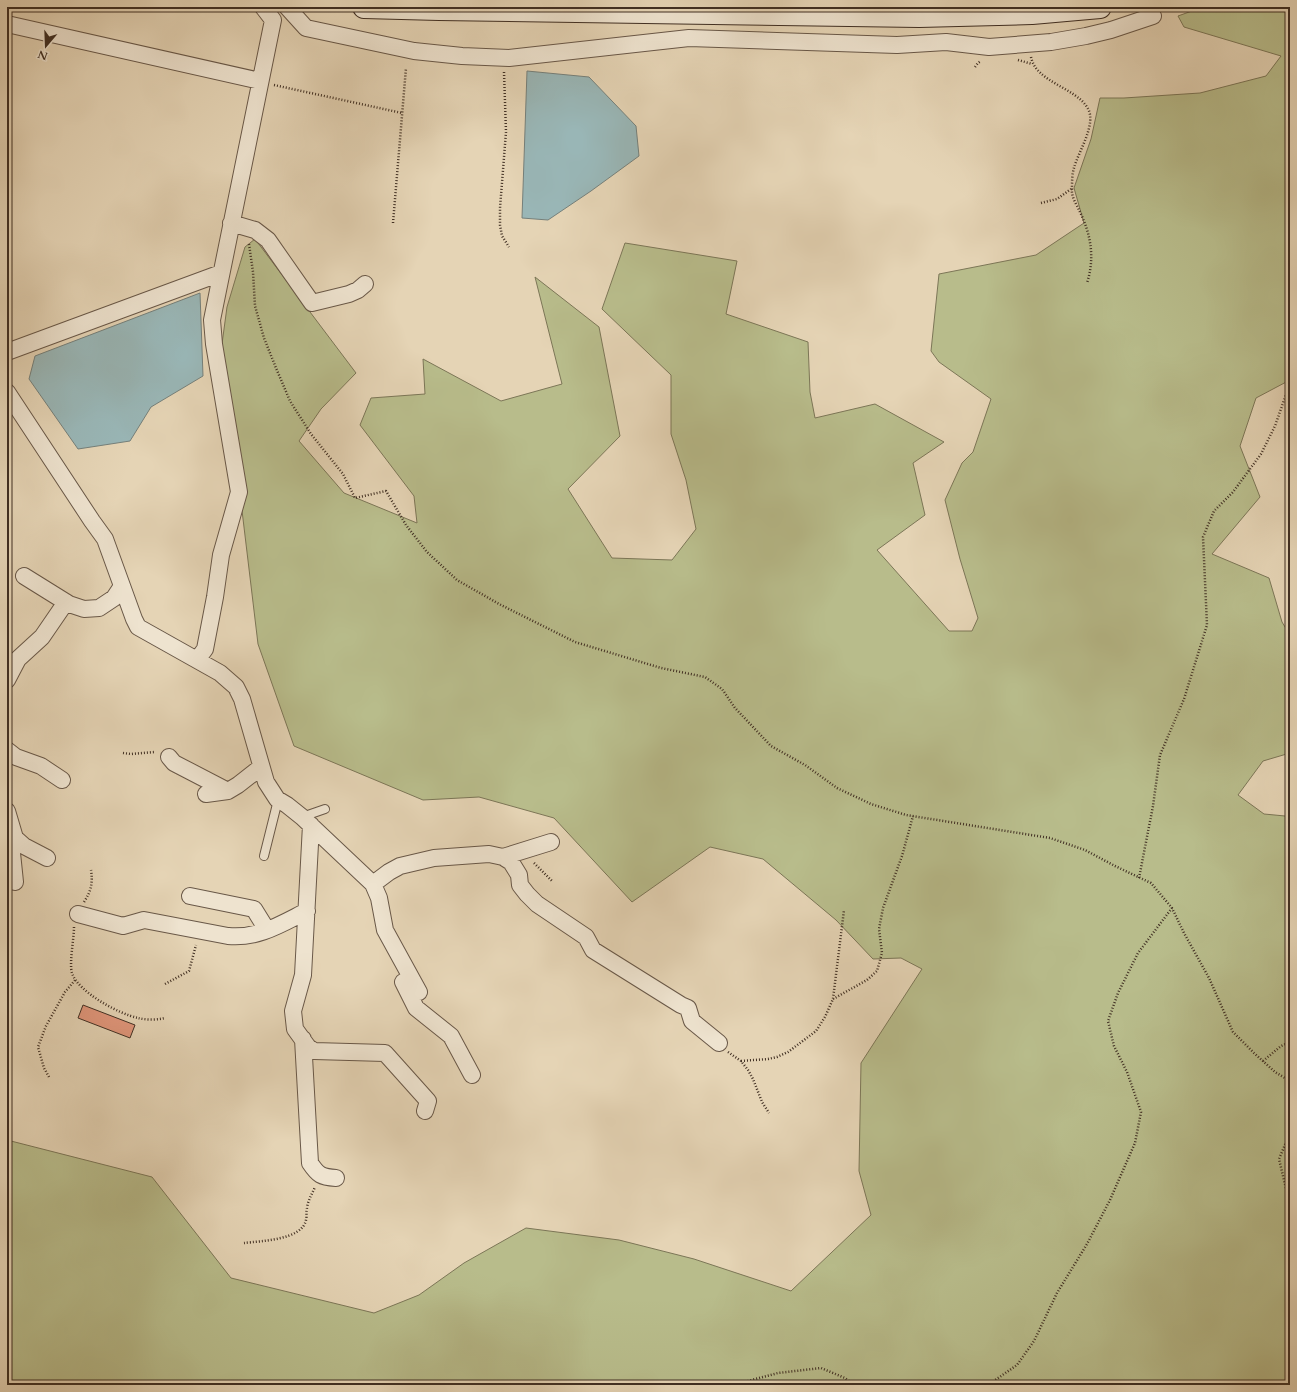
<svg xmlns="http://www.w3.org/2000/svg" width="1297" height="1392" font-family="Cardo,serif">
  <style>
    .green { fill: #b8bc8b; stroke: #7c7657 }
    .water { fill: #99b6b6; stroke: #75807b }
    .building { fill: #e1967b; stroke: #402f23 }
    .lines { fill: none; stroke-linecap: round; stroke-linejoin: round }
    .lane-casing { stroke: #695848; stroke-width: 10 }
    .street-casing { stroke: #695848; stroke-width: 18 }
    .secondary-casing { stroke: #402f23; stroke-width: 24 }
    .path { stroke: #402f23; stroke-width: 2.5; stroke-dasharray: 1 2; stroke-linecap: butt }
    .lane { stroke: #eee3cf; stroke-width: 8 }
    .street { stroke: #eee3cf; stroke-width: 16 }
    .secondary { stroke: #eee3cf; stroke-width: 22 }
  </style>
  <rect width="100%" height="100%" fill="#e5d4b5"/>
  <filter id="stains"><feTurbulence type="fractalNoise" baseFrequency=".005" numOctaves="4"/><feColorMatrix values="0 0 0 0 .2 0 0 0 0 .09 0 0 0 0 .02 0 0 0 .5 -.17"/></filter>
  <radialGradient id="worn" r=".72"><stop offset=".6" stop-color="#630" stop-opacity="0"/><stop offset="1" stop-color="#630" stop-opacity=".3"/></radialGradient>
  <path class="green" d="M 1203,7 L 1290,7 L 1290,380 L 1256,398 L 1240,446 L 1260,497 L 1212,554 L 1269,578 L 1282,622 L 1290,635 L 1290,753 L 1263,761 L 1238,795 L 1264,814 L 1285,816 L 1290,822 L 1290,1385 L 7,1385 L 7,1140 L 152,1177 L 231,1278 L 374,1313 L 419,1295 L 464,1263 L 526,1228 L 619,1240 L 694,1259 L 791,1291 L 871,1215 L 859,1171 L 861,1063 L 922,969 L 901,958 L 873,959 L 836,920 L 763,859 L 710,847 L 632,902 L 554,818 L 479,797 L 423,800 L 294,746 L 258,644 L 238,477 L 219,366 L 227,307 L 245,247 L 255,239 L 356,373 L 321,409 L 299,441 L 344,493 L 417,523 L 414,496 L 360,425 L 371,398 L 425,394 L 423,359 L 501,401 L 562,384 L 535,277 L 599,327 L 620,436 L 568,489 L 612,558 L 672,560 L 696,529 L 686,480 L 671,434 L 671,375 L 602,309 L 625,243 L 737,261 L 726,314 L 808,342 L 810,392 L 815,418 L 875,404 L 944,442 L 913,463 L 925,515 L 877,550 L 949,631 L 972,631 L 978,618 L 960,559 L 945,500 L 962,463 L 973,452 L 991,399 L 939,362 L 931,351 L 939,274 L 1036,255 L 1084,223 L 1074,188 L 1091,139 L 1100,98 L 1124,98 L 1200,93 L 1266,76 L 1281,56 L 1184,27 L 1178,16 Z"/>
  <path class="water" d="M 527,71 L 589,77 L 636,126 L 639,156 L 591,191 L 548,220 L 522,218 Z
    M 200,293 L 203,376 L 151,407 L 130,441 L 78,449 L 29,379 L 35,356 Z"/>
  <path class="building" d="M 83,1005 L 135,1025 L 130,1038 L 78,1018 Z"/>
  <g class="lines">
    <g class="lane-casing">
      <path id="lane" d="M 302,817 L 325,809
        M 264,856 L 278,800"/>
    </g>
    <g class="street-casing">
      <path id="street" d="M 287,7 L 306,28 L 414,51 L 462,56 L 509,58 L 689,38 L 897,45 L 946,42 L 989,47 L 1051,42 L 1086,36 L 1111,30 L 1153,16
        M 7,24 L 260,81
        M 231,223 L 255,230 L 268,240 L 312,303 L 349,294 L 358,290 L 365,284
        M 7,352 L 221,273
        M 7,392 L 92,521 L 105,539 L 134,619 L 138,627 L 220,673 L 236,687 L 242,699 L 266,782 L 277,799 L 287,805 L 302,817 L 373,884 L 379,898 L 385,930 L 419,992
        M 24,576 L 69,604 L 84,609 L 99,608 L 114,598 L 122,586
        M 197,660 L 205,649 L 215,597 L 221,555 L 239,492 L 214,344 L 212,320 L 273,20 L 263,7
        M 7,680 L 18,659 L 42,637 L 66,602
        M 7,750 L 16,757 L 41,766 L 62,780
        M 169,757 L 174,763 L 228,791
        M 206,794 L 228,791 L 238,785 L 261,767
        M 7,811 L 15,838 L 24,846 L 47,858
        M 311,825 L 303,975 L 293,1011 L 295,1029 L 308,1047 L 314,1051 L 385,1053 L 428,1101 L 425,1111
        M 15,838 L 12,853 L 15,882
        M 503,857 L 551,842
        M 373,884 L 389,872 L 400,866 L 434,858 L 489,854 L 503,857 L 511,862 L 519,875 L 520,885 L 527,894 L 537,904 L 586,937 L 593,950 L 681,1005 L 688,1008 L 692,1021 L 719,1043
        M 190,896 L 254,909 L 267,930
        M 78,914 L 123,926 L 144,920 L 228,936 C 258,939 281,924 307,911
        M 403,982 L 416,1008 L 451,1036 L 472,1075
        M 303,1039 L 310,1163 C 318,1175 321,1177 336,1178"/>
    </g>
    <g class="secondary-casing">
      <path id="secondary" d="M 364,7 L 439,9 L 919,16 L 1032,13 L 1100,7"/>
    </g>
    <path class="path" d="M 1031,57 C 1036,82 1074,87 1087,107 C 1098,123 1078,152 1074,168 C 1072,174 1072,182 1072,189 C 1071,197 1077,205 1080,212 C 1091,235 1095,258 1087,283
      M 1018,60 L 1032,64
      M 975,67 L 978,63 L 981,61
      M 504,72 L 506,132 L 500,208 L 500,225 L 502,236 L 509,247
      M 274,85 L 402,113
      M 1041,203 L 1057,199 L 1071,189
      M 393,223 L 406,68
      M 249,244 L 253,272 L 255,306 L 264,338 L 276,368 L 290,401 L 311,434 L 343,474 L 355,498 L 386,491 L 406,525 L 427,552 L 457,580 L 499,604 L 575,642 L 661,668 L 705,677 L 722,689 L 735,708 L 771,746 L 805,765 L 837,788 L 871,804 L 906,815 L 1050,838 L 1085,850 L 1115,866 L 1151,883 L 1172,908 L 1184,933 L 1209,978 L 1233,1032 L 1254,1053 L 1275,1072 L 1290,1081
      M 123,753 L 131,754 L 155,752
      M 534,863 L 553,882
      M 1139,878 L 1153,806 L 1160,755 L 1184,699 L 1207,625 L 1203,537 L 1214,511 L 1233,492 L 1261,454 L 1275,426 L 1290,383
      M 84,902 C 91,891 93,883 91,870
      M 74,927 C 74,939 69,963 72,973 C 78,992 119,1014 138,1018 C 146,1020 157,1020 165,1018
      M 165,984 L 189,971 L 196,945
      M 833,999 L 867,980 L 877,971 L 882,953 L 879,929 L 883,908 L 902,856 L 913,816
      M 728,1052 L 741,1061 L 748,1070 L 753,1079 L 762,1102 L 769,1113
      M 741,1061 L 768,1059 L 777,1057 L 788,1052 L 816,1031 L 825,1017 L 833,999 L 844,910
      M 1263,1061 L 1281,1046 L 1290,1042
      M 49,1077 L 44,1068 L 38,1047 L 46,1026 L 65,992 L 76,979
      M 1290,1133 L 1279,1159 L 1288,1197 L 1287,1230 L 1290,1238
      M 244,1243 C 261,1241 302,1240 306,1220 C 307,1216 306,1212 307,1208 C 308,1200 312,1194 315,1187
      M 733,1385 L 778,1373 L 821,1368 L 845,1378 L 854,1385
      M 988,1385 L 1017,1365 L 1034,1341 L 1057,1293 L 1087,1244 L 1110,1200 L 1135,1143 L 1141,1112 L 1127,1072 L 1114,1046 L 1108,1021 L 1118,993 L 1138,953 L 1172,908"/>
    <use href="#lane" class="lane"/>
    <use href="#street" class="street"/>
    <use href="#secondary" class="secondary"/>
  </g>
  <rect width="1297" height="1392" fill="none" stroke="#e5d4b5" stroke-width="24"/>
  <rect x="8" y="8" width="1281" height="1376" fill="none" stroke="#402f23" stroke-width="2"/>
  <rect x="12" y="12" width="1273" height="1368" fill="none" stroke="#402f23"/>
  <g transform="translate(46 46) rotate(199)" stroke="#eee3cf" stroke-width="3" paint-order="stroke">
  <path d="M0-3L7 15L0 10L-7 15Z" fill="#402f23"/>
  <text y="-6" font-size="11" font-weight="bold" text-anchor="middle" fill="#402f23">N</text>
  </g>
  <rect width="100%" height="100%" filter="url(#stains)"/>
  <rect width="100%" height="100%" fill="url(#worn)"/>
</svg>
